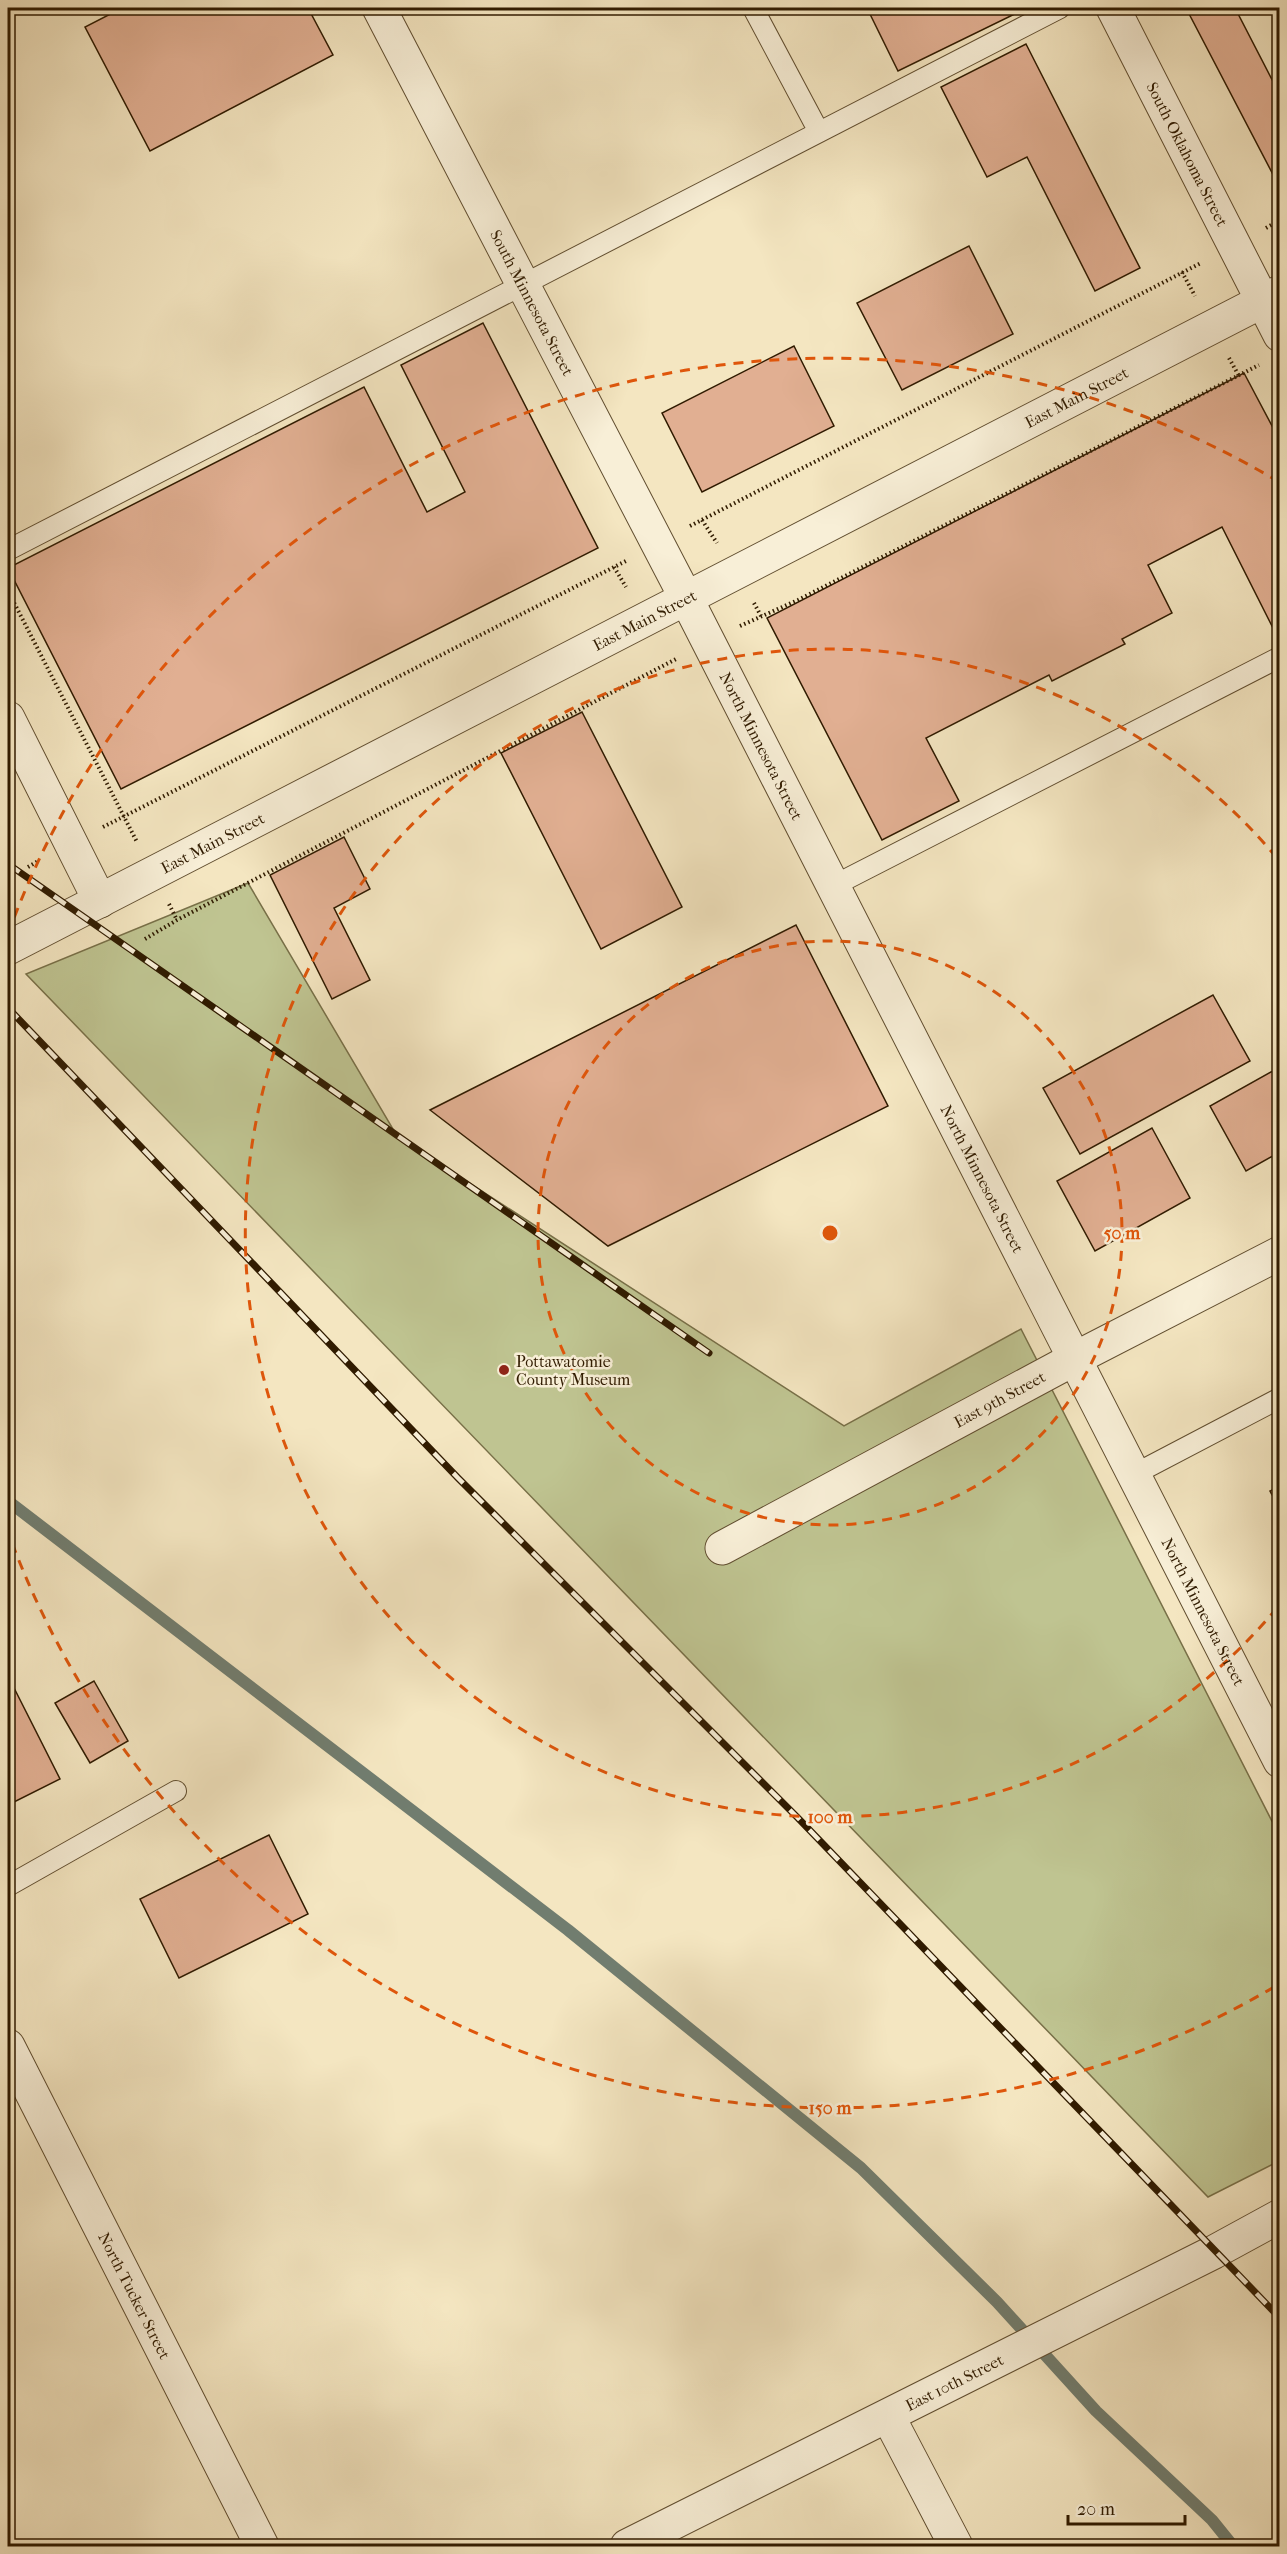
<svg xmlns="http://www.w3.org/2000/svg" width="1287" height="2554" font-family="'IM FELL French Canon',serif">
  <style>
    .green { fill: #bfc491; stroke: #787048; stroke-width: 1.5 }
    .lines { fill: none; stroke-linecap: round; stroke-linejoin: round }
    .stream { stroke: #717d6f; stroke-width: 12 }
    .building { fill: #e1af92; stroke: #301b00; stroke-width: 1.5 }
    .service-casing { stroke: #614e30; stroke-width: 22 }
    .minor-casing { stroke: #614e30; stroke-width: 35 }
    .tertiary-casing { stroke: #614e30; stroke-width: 35 }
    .path { stroke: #301b00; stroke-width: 4; stroke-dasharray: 1.5 3; stroke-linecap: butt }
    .service { stroke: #f8efd7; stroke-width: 20 }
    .minor { stroke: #f8efd7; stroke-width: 33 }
    .tertiary { stroke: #f8efd7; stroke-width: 33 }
    .rail-casing { stroke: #301b00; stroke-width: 7 }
    .rail { stroke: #f8efd7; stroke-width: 4.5; stroke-dasharray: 14; stroke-linecap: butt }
    .ring { fill: none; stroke: #df560b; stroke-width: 3; stroke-dasharray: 10 8 }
    .poi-dot { fill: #8f2418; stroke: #f8efd7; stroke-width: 2 }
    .labels { text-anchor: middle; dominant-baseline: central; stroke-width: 5; stroke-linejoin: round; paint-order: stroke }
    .street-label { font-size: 16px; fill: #301b00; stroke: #f8efd7 }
    .poi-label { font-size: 16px; fill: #301b00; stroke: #f8efd7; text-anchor: start }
    .centre { fill: #df560b; stroke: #f8efd7; stroke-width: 3 }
    .ring-label { font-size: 18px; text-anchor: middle; font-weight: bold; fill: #df560b; stroke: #f8efd7; stroke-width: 5; stroke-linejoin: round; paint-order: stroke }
  </style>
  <rect width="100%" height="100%" fill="#f4e6c1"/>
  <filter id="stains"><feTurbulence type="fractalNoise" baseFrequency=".00333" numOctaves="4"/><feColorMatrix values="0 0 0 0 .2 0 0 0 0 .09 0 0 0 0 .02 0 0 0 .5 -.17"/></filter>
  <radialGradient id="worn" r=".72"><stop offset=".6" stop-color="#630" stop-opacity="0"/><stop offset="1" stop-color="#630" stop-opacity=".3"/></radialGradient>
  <path class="green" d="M 248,883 L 397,1136 L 844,1426 L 1021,1329 L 1279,1835 L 1279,2161 L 1208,2197 L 26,974 Z"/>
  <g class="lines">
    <path class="stream" d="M 8,1501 L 568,1930 L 861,2168 L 997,2302 L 1096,2411 L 1212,2520 L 1233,2546"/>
  </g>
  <path class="building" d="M 122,8 L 308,8 L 333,55 L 150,151 L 85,27 Z
    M 867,8 L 1027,8 L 898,71 Z
    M 1186,8 L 1235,8 L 1280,95 L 1280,188 Z
    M 1026,44 L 1140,268 L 1095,291 L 1027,157 L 987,177 L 941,87 Z
    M 969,246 L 1013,334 L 902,390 L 857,303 Z
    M 483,323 L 598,548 L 121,789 L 8,568 L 364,387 L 427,512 L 465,492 L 401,365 Z
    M 794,346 L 834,426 L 702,492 L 662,413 Z
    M 1244,373 L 1280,441 L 1280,635 L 1277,636 L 1222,527 L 1148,565 L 1172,613 L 1122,639 L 1125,644 L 1052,681 L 1049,675 L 926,738 L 959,801 L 882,840 L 767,618 Z
    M 582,712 L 682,907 L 601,949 L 501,753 Z
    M 344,837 L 370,889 L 334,908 L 370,980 L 332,999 L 270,875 Z
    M 796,925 L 888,1106 L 608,1246 L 430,1110 Z
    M 1213,995 L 1250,1061 L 1080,1154 L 1043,1088 Z
    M 1280,1067 L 1280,1152 L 1246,1171 L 1210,1106 Z
    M 1152,1128 L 1190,1198 L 1095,1251 L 1057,1181 Z
    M 1280,1486 L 1280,1510 L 1270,1491 Z
    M 8,1676 L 60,1779 L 8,1805 Z
    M 94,1681 L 128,1741 L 90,1763 L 55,1703 Z
    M 269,1835 L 308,1914 L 179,1978 L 140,1899 Z"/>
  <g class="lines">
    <g class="service-casing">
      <path id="service" d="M 753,8 L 819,132
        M 8,550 L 1060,8
        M 833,886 L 1280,657
        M 1133,1475 L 1280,1398
        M 8,1886 L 176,1791"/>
    </g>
    <g class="minor-casing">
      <g id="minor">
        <path id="s1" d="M 379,8 L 686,598"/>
        <path id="s2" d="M 1113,8 L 1280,335"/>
        <path d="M 8,718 L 100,901"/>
        <path id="s3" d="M 722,1548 L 1074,1359 L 1280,1253"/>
        <path id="s4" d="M 8,2046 L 262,2546"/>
        <path d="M 888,2416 L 956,2546"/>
      </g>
    </g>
    <g class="tertiary-casing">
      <g id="tertiary">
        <path id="s5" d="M 686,598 L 1280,1761"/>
        <path id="s6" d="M 8,948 L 1280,292"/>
        <path id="s7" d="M 627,2546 L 1214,2252 L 1280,2216"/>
      </g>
    </g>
    <path class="path" d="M 1266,228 L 1280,220
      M 1182,272 L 1195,296
      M 1229,358 L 1239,376
      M 702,520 L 717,543
      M 690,526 L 1201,263
      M 614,567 L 626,587
      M 8,591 L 137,842
      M 754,603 L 761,616
      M 740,626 L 798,600 L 1259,365
      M 103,827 L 626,561
      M 28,867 L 38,861
      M 169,904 L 177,920
      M 145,939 L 177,920 L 678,658"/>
    <use href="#service" class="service"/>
    <use href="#minor" class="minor"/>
    <use href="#tertiary" class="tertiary"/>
    <g class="rail-casing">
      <path id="rail" d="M 8,864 L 709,1353
        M 8,1008 L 458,1478 L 797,1817 L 1280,2318"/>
    </g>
    <use href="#rail" class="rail"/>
  </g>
  <g class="ring">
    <circle cx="830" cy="1233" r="292"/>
    <path d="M1277 1608A584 584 0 1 1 1277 858"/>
    <path d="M1274 1987A875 875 0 0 1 8 1532M8 934A875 875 0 0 1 1274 479"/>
  </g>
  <circle class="poi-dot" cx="504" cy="1370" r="6"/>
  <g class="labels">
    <g class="street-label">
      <text stroke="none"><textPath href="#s2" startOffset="164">South Oklahoma Street</textPath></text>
      <text stroke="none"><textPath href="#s1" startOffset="332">South Minnesota Street</textPath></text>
      <text stroke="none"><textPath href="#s6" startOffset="1202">East Main Street</textPath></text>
      <text stroke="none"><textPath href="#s6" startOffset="716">East Main Street</textPath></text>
      <text stroke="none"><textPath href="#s5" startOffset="166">North Minnesota Street</textPath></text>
      <text stroke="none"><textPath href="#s6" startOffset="230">East Main Street</textPath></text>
      <text stroke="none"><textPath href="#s5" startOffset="652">North Minnesota Street</textPath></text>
      <text stroke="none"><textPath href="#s3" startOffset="315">East 9th Street</textPath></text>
      <text stroke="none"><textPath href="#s5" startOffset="1138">North Minnesota Street</textPath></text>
      <text stroke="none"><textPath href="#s4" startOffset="280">North Tucker Street</textPath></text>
      <text stroke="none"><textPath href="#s7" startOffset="366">East 10th Street</textPath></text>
    </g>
    <g class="poi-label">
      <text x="516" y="1361">Pottawatomie<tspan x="516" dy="18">County Museum</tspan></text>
    </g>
  </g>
  <circle cx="830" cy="1233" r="9" class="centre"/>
  <g class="ring-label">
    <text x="1122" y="1239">50 m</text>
    <text x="830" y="1823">100 m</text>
    <text x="830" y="2114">150 m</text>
  </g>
  <rect width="1287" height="2554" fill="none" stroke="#f4e6c1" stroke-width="30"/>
  <rect x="9" y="9" width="1269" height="2536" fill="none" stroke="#301b00" stroke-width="3"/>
  <rect x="15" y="15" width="1257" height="2524" fill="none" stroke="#301b00" stroke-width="1.5"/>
  <path d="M1068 2515v9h117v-9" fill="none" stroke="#301b00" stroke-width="3"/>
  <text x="1077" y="2515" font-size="18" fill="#301b00" stroke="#f8efd7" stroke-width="4.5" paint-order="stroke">20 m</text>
  <rect width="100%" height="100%" filter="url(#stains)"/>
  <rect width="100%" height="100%" fill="url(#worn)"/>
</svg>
